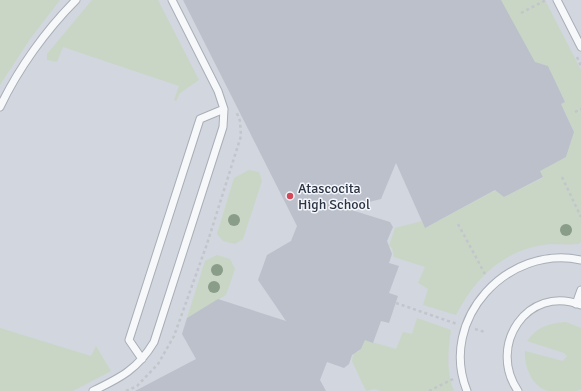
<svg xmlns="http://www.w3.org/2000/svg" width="581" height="391" font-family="Signika,sans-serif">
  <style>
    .built { fill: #d2d6de }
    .green { fill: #c9d6c5 }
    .building { fill: #bbc0ca }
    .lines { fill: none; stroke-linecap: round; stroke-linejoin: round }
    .service-casing { stroke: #a9aeb7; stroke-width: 9 }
    .path { stroke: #c2c5cb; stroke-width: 2.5; stroke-dasharray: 3 3; stroke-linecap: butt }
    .service { stroke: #f7f8fa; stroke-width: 7 }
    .tree { fill: #899d89 }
    .poi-dot { fill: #d1495b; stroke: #f4f6f9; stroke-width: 1.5 }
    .labels { text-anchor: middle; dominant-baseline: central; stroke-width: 3; stroke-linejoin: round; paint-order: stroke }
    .poi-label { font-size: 14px; fill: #2b3445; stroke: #f4f6f9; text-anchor: start }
  </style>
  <rect width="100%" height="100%" fill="#e4e7ec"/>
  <path class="built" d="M 0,0 L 581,0 L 581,391 L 0,391 Z"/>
  <path class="green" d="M 0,0 L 60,0 L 30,39 L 0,85 Z
    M 92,0 L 158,0 L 199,80 L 180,93 L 176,101 L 174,100 L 179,86 L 63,47 L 57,62 L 47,60 L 47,54 Z
    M 500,0 L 545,0 L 581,70 L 581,242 L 579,244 C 569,245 560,244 551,244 C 506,248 476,276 456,315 L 423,305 L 428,289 L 418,283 L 425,267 L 394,257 L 392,248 L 389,246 L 395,228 L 422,221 L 424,226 L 427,227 L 498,189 L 504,197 L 543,178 L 536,164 L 546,167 L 566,157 L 574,132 L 564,110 L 556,107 L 565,102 L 548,66 L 542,64 L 538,67 Z
    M 249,170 L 259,172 L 262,181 L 243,239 L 235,244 L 223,241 L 217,234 L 234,178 Z
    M 217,255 L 230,259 L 235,269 L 226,295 L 187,318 L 205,261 Z
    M 417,318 L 451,330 C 448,350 446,372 454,391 L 380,391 L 375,389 L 366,391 L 352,361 L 354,351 L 358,352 L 361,349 L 365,340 L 396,349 L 403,332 L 412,334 Z
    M 566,322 L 581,328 L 581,389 L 577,391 C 568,391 558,391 549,391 C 532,388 524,366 525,351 L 563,361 L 567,356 L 564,353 L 527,341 C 537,327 549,323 566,322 Z
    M 0,328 L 91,356 L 96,346 L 111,371 L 73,391 L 0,391 Z"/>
  <path class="building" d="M 183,0 L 501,0 L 535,62 L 548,66 L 565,102 L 561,104 L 574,132 L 566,157 L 540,171 L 543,177 L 504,197 L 495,190 L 425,228 L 396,163 L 381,199 L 345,208 L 390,222 L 393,227 L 387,241 L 392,254 L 389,263 L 399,266 L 389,293 L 398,296 L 389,323 L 381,321 L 373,343 L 365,340 L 361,349 L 352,355 L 349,364 L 344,368 L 327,362 L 320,380 L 326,391 L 135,391 L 196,359 L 182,334 L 187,318 L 218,299 L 286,321 L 258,280 L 267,255 L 291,241 L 297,226 Z"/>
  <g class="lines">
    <g class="service-casing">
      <path id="service" d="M 557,0 L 581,47
        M 0,107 C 18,69 46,30 76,0
        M 576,304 L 581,290
        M 142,359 L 129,340 L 200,119 L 224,109
        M 93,391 C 120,378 138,369 154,342 L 223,127 L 224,109 L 218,91 L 172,0
        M 467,391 C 438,319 508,244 581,260
        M 518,391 C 487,346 527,284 581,305"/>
    </g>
    <path class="path" d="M 521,13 L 546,0
      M 577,57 L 581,66
      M 575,112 L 581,109
      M 562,177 L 581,217
      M 458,224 L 486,276
      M 396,303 L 457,324
      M 475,329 L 485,332
      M 126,391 L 137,386 L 158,364 L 174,336 L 207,244 L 241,136 L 240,121 L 236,111
      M 429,391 L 453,379"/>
    <use href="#service" class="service"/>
  </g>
  <g class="tree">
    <circle cx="234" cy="220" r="6"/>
    <circle cx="566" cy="230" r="6"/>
    <circle cx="217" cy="270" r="6"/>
    <circle cx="214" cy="287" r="6"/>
  </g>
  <circle class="poi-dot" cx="290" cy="196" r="4"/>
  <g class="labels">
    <g class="poi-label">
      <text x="298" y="188">Atascocita<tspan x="298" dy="16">High School</tspan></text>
    </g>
  </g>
</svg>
